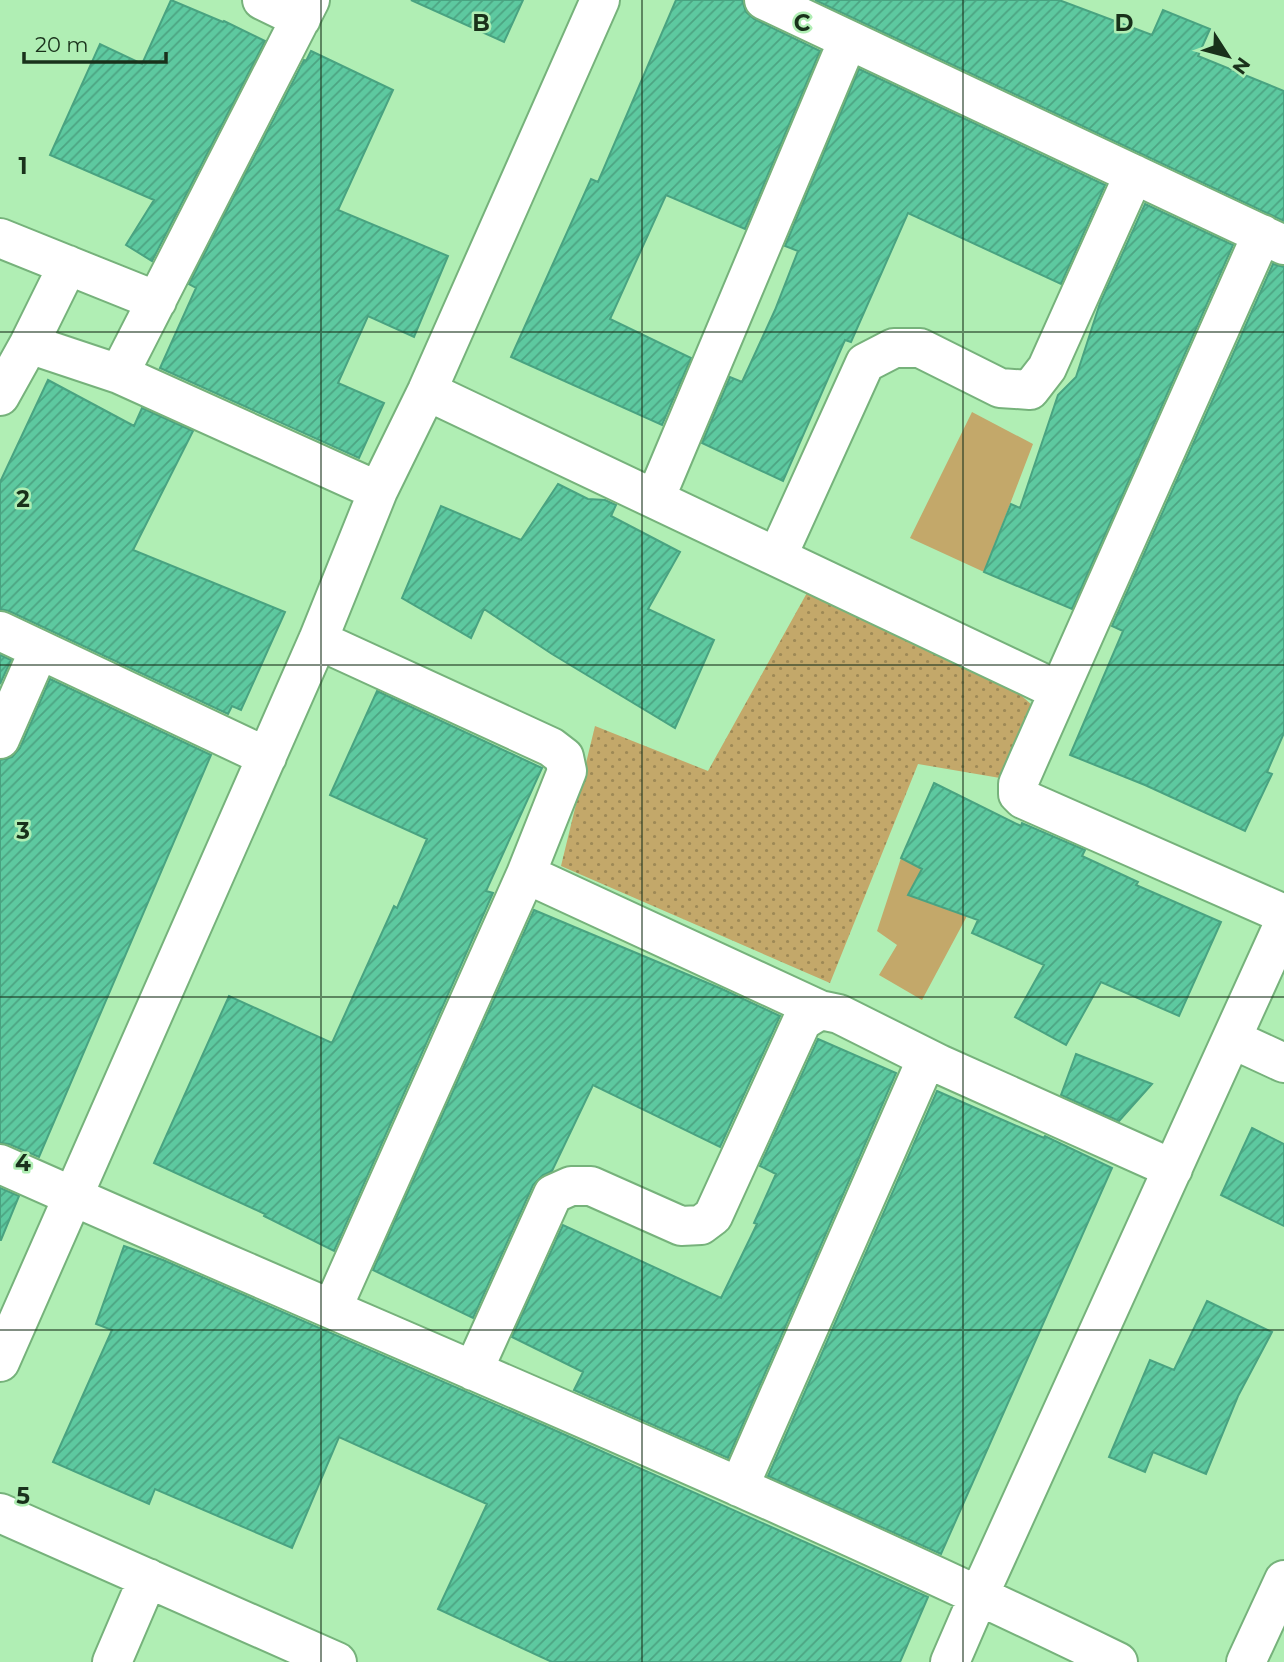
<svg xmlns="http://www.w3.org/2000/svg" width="1284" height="1662" font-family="Montserrat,sans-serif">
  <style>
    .grass { fill: #c3a86a }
    .park { fill: url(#park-dots) }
    .building { fill: url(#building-hatch); stroke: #49a381; stroke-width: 2 }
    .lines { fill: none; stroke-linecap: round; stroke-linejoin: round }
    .street-casing { stroke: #76b27b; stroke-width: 42 }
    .street { stroke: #fff; stroke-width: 38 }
    .grid { fill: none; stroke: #19311b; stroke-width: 2; stroke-opacity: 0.55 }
    .grid-label { font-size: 23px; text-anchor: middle; font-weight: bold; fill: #19311b; stroke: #b0eeb4; stroke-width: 5; stroke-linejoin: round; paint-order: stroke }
  </style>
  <defs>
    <pattern id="park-dots" width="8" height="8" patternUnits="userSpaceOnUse" patternTransform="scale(1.75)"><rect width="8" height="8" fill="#c3a86a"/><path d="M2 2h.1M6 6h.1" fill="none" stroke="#9e8956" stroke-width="1.8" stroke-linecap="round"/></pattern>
    <pattern id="building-hatch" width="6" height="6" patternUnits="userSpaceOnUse" patternTransform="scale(1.75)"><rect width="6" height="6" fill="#5dc9a0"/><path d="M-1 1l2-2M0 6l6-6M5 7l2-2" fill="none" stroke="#4ca482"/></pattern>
  </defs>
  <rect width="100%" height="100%" fill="#b0eeb4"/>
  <path class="grass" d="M 972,412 L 1033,444 L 984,572 L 910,538 Z
    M 901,858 L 922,869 L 908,895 L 967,916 L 922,1000 L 879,975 L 897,945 L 877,931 Z"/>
  <path class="park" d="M 808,591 L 967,648 L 1032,705 L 1000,778 L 918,764 L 830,983 L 561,866 L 595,726 L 708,771 Z"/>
  <path class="building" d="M 171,0 L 223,22 L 224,21 L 265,41 L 152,261 L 126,245 L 154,200 L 50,155 L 100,44 L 142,64 Z
    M 411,0 L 523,0 L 504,42 Z
    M 676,0 L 742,0 L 746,12 L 754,19 L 820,51 L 745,229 L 666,195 L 610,319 L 691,358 L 662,425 L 511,357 L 591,179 L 598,182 Z
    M 815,0 L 1059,0 L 1152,35 L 1163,10 L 1210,29 L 1198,56 L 1284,91 L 1284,221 Z
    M 311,51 L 393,90 L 338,210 L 448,256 L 414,337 L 368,316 L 338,383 L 384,403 L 359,458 L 160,368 L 196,288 L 189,284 L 304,60 L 306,61 Z
    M 859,69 L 1105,185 L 1061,284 L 908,213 L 851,342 L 845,340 L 783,481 L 702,443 L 730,377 L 742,382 L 775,310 L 798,251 L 785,246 Z
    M 1145,204 L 1233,245 L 1072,609 L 984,572 L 1011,504 L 1020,508 L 1058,395 L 1076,377 L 1100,303 Z
    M 1273,264 L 1284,267 L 1284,733 L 1267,772 L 1272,774 L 1245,831 L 1145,785 L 1070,755 L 1123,631 L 1112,626 Z
    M 48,380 L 134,426 L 142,408 L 193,431 L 133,550 L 285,612 L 241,710 L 232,706 L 228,714 L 9,611 L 0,609 L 0,482 Z
    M 558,484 L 588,499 L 605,500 L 616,505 L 611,516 L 680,552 L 648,609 L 714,640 L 675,728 L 552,654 L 484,609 L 471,638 L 402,598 L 441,506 L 521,540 Z
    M 0,655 L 11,660 L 0,684 Z
    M 50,679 L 211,755 L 39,1157 L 9,1144 L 0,1143 L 0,760 L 12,757 L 20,748 Z
    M 377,691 L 542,768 L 486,891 L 493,893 L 334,1251 L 264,1216 L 265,1214 L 154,1163 L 229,996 L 332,1043 L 394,906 L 397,908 L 427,839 L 330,795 Z
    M 934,783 L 1021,826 L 1022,823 L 1085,850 L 1082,856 L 1138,882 L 1136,885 L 1221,922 L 1179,1016 L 1101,982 L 1066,1045 L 1015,1017 L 1044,965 L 972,933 L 978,920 L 908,895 L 922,869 L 901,858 Z
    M 534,910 L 722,989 L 780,1016 L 720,1147 L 593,1085 L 552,1171 L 543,1175 L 533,1185 L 473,1318 L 373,1270 Z
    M 818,1039 L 896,1073 L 728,1458 L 574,1390 L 583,1372 L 512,1337 L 563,1225 L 721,1298 L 757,1224 L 754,1223 L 776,1174 L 760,1166 Z
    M 1076,1054 L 1152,1084 L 1119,1121 L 1061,1095 Z
    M 937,1091 L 1044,1138 L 1045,1136 L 1112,1168 L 941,1554 L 768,1476 Z
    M 1252,1128 L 1284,1144 L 1284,1226 L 1221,1195 Z
    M 0,1188 L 19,1196 L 1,1240 L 0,1240 Z
    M 124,1246 L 163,1260 L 552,1429 L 928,1597 L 900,1662 L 552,1662 L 438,1609 L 487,1504 L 339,1437 L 292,1548 L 155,1489 L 149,1504 L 53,1462 L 112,1330 L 96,1324 Z
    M 1207,1301 L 1272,1332 L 1238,1396 L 1206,1474 L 1153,1452 L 1145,1472 L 1109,1457 L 1150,1360 L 1174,1370 Z"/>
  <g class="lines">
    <g class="street-casing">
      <path id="street" d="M 262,0 L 301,19
        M 310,0 L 119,374 L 378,491
        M 764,0 L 1284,245
        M 1262,234 L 1028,761 L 1018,784 L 1018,794 L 1023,799 L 1284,914
        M 0,238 L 157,301
        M 29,344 L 68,265
        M 427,391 L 1059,691
        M 0,396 L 29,344 L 119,374
        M 655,499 L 848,40
        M 777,557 L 865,363 L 894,348 L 920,348 L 1000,388 L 1030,390 L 1047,368 L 1134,174
        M 0,631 L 267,757
        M 318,640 L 551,747 L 564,757 L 567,771 L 526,874 L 332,1309
        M 0,739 L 39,650
        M 526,874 L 820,1010
        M 1232,1039 L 1284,1063
        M 0,1164 C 372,1330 751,1484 1118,1662
        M 0,1362 L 318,640 L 378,491 L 427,391 L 600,0
        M 473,1371 L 553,1194 L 571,1186 L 591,1186 L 681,1226 L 701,1225 L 713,1216 L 802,1021 L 820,1010 L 839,1014 L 939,1064
        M 739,1487 L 923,1067 L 939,1064 L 1173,1169
        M 0,1513 L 337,1662
        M 112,1662 L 148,1578
        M 950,1662 L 979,1595 L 1284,923
        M 1246,1662 L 1284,1580"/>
    </g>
    <use href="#street" class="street"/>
  </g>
  <path class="grid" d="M 321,0 L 321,1662M 642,0 L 642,1662M 963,0 L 963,1662M 0,332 L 1284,332M 0,665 L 1284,665M 0,997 L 1284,997M 0,1330 L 1284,1330"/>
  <g class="grid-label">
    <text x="481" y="31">B</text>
    <text x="802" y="31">C</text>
    <text x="1124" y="31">D</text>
    <text x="23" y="174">1</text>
    <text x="23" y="507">2</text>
    <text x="23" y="839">3</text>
    <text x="23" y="1171">4</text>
    <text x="23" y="1504">5</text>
  </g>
  <g transform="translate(1228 56) rotate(126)" stroke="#b0eeb4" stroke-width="5" paint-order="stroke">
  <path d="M0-5L12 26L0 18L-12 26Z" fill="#19311b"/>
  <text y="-10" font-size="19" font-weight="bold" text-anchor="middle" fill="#19311b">N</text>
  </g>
  <path d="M24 52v10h142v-10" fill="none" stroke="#19311b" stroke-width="3.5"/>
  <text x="35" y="52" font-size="21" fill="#19311b" stroke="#b0eeb4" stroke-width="5" paint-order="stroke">20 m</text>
</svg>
